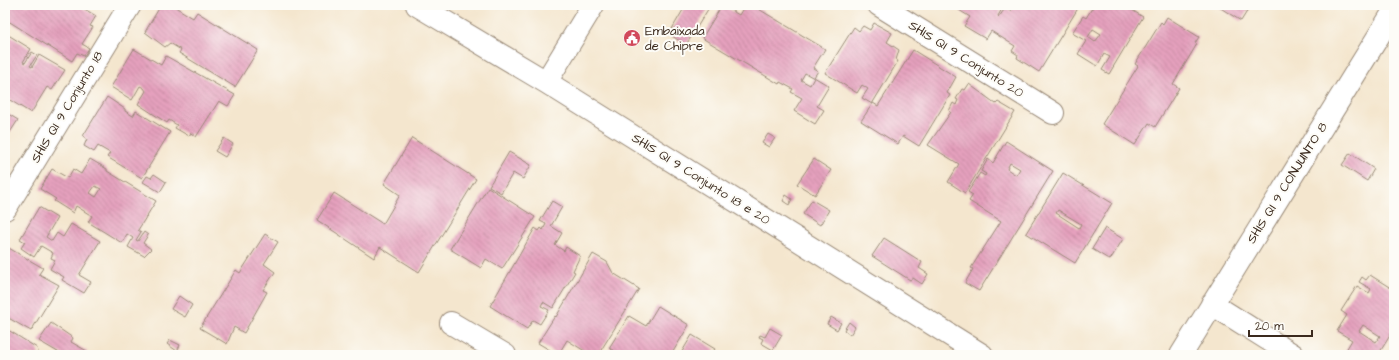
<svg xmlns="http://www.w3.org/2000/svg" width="1399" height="360" font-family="'Architects Daughter',sans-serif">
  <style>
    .building { fill: url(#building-back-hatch); fill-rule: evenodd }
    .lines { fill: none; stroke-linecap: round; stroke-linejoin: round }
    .minor-casing { stroke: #988876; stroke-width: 24 }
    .minor { stroke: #fff; stroke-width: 22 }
    .labels { text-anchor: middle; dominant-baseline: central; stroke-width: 4; stroke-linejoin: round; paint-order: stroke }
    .poi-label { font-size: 13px; fill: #3b2a1e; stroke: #fdfcf7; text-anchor: start }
    .street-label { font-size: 13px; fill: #3b2a1e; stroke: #fdfcf7 }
  </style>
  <defs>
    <pattern id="building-back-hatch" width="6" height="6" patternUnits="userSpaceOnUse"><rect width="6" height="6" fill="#e5a0bd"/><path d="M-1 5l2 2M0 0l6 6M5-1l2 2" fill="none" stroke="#bb8399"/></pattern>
  </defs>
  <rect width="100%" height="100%" fill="#fdfcf7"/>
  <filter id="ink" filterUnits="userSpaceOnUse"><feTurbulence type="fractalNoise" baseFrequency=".025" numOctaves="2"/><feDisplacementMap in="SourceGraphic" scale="8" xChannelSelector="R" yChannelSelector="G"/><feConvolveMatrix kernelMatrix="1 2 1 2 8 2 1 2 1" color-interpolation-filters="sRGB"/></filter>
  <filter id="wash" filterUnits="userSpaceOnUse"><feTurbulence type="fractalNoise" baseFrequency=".012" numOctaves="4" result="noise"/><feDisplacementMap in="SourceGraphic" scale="16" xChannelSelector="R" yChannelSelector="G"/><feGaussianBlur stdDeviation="0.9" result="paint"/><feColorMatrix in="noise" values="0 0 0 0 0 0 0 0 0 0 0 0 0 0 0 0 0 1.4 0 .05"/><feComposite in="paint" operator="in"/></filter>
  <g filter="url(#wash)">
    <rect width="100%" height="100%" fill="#f4e6ce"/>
    <g id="blocks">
      <path class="building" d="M 5,5 L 78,5 L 96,16 L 90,26 L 93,27 L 82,44 L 89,48 L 84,56 L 77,53 L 72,61 L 5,19 Z
        M 161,5 L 172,5 L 193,18 L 197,12 L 258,50 L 235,87 L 179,53 L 181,50 L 170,43 L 165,47 L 145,32 Z
        M 682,5 L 710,6 L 686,45 L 669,34 L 683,10 Z
        M 722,5 L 739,15 L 745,5 L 752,5 L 825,49 L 813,68 L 818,71 L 814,77 L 829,86 L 817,106 L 824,110 L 815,124 L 794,111 L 802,98 L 791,92 L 793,89 L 780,82 L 779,84 L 702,38 ZM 805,73 L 814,78 L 810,85 L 801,80 Z
        M 951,5 L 1004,5 L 998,16 L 999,17 L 1006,7 L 1011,11 L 1014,5 L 1080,5 L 1039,72 L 1017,58 L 1018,55 L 1012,51 L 1015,46 L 991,31 L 986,39 L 964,26 L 970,17 Z
        M 1094,5 L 1124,5 L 1143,17 L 1109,74 L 1102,70 L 1110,57 L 1104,54 L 1097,66 L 1078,54 L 1086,41 L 1072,33 L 1083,16 L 1086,18 ZM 1093,29 L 1101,34 L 1095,42 L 1088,37 Z
        M 1220,5 L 1251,5 L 1241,21 L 1219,7 Z
        M 1167,17 L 1199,37 L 1195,43 L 1197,44 L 1173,84 L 1179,88 L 1155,127 L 1149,123 L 1135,145 L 1102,124 L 1138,66 L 1135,64 L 1161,22 L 1163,24 Z
        M 874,23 L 892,33 L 887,42 L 899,50 L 896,60 L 898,61 L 872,104 L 862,98 L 868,89 L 862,85 L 857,93 L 825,73 L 854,27 L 859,31 L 863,26 L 870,30 Z
        M 5,33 L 31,49 L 23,62 L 25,63 L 32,52 L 37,55 L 30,66 L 32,67 L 39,55 L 65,70 L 52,90 L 47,87 L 31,113 L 5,97 Z
        M 134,49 L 161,65 L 166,56 L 235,95 L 228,106 L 219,101 L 196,137 L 191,133 L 189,136 L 175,128 L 177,125 L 169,120 L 167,123 L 138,104 L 146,91 L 144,88 L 140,86 L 132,100 L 111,87 Z
        M 913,50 L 956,77 L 947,93 L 950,95 L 919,146 L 903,136 L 898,144 L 861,121 L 873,103 L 878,106 Z
        M 969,84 L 996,104 L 998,102 L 1015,112 L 965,193 L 948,182 L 959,164 L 928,145 L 951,112 L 949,111 L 953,103 L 956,105 L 958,100 L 956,99 L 962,89 L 965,90 Z
        M 107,97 L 125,109 L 125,111 L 133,116 L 136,111 L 170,132 L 142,178 L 107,157 L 110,153 L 98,146 L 94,152 L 84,146 L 87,139 L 83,136 Z
        M 5,112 L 18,120 L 5,140 Z
        M 768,134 L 775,138 L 769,147 L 762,143 Z
        M 224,138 L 233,144 L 225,157 L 215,151 Z
        M 412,138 L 476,179 L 419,272 L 380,247 L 374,258 L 317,220 L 334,193 L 383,224 L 400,195 L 384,184 Z
        M 1006,141 L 1053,171 L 979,291 L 965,283 L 973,269 L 971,268 L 1001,221 L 969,201 L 973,195 L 968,192 L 980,173 L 985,176 L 986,174 L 981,171 L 988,159 L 993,163 ZM 1010,163 L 1020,169 L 1016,175 L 1007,169 Z
        M 509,152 L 531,165 L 523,179 L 513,173 L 501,193 L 489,186 Z
        M 1350,153 L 1374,169 L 1367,181 L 1342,165 Z
        M 90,159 L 107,169 L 107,171 L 156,201 L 138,230 L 141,232 L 136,240 L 138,241 L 144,232 L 148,235 L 143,243 L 151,249 L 144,256 L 128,247 L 133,238 L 127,234 L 122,243 L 88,222 L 92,216 L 76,206 L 73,213 L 54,201 L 56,199 L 40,189 L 52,169 L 68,178 L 73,169 L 81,174 ZM 95,186 L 101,189 L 96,197 L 90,193 Z
        M 814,159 L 831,170 L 815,195 L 797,184 Z
        M 1063,173 L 1112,203 L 1075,263 L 1026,233 ZM 1058,210 L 1081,224 L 1079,228 L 1056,213 Z
        M 154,174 L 166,182 L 160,192 L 143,182 L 147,176 L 151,178 Z
        M 488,187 L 535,217 L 502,269 L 486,259 L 481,268 L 450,249 Z
        M 786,195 L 792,199 L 789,205 L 783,201 Z
        M 812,200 L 829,210 L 820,225 L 803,214 Z
        M 552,201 L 562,207 L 551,226 L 562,233 L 555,245 L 564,251 L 566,247 L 580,256 L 573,271 L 575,272 L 553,308 L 543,302 L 541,306 L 549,310 L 540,324 L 533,320 L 527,329 L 490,306 L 535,228 L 539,231 L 541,228 L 543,230 L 546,224 L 540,221 Z
        M 39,207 L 57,218 L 46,237 L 52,241 L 57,233 L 63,237 L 71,224 L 100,241 L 79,275 L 91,282 L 84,293 L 62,280 L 64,277 L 50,269 L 55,260 L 51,258 L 53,253 L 41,246 L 34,257 L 21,248 L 25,242 L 20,239 Z
        M 1105,228 L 1123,239 L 1110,260 L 1092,249 Z
        M 265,234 L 278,242 L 264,264 L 275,272 L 263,290 L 267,292 L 244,333 L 234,327 L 227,344 L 200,328 L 236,270 L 240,273 Z
        M 884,238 L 922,262 L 919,268 L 928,274 L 922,284 L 913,278 L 910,280 L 872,256 Z
        M 7,247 L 43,268 L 39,274 L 59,285 L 31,331 L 5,316 L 5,250 Z
        M 593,254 L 607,262 L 613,273 L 639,289 L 598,355 L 591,355 L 567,340 L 558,355 L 538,343 L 555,316 L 556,317 Z
        M 1370,275 L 1394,290 L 1394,329 L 1378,355 L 1343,355 L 1352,340 L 1337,331 L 1347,315 L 1341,311 L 1357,286 L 1369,293 L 1371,289 L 1359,282 L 1362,277 L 1366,280 ZM 1363,325 L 1380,336 L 1376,342 L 1359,331 Z
        M 179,296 L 192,305 L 185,317 L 171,309 Z
        M 658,306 L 689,325 L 671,355 L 614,355 L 616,352 L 609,348 L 629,316 L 646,326 Z
        M 831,317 L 841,323 L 837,330 L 827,324 Z
        M 849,322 L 855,327 L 850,335 L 844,330 Z
        M 51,323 L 73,338 L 71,342 L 87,351 L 85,355 L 71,354 L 63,355 L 39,341 Z
        M 5,328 L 37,348 L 39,355 L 5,355 Z
        M 770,328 L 782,335 L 773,350 L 761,343 L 763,339 L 759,337 L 760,335 L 765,337 Z
        M 692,335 L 715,349 L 711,355 L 680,355 Z
        M 170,340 L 180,345 L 177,351 L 167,344 Z"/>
    </g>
  </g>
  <g filter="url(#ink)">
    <use href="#blocks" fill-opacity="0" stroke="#988876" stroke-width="1"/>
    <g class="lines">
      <g class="minor-casing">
        <path id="minor" d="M 417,5 L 546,82 L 982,355
          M 879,5 L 1053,113
          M 546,82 L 593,5
          M 5,209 L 130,5
          M 1212,304 L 1293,355
          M 451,323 L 505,355
          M 1181,355 L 1394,11"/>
      </g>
      <use href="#minor" class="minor"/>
    </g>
  </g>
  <defs>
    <g id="civic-disc" transform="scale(0.9)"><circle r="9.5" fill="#d1495b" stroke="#fdfcf7"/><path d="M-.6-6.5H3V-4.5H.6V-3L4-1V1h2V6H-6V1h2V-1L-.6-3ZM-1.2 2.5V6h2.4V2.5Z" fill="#fff"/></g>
  </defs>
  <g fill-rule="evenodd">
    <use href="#civic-disc" x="632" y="38"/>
  </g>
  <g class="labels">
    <g class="poi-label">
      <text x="645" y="31">Embaixada<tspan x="645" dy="15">de Chipre</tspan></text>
    </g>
    <g class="street-label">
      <text transform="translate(966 59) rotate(32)">SHIS QI 9 Conjunto 20</text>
      <text transform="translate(67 107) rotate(-59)">SHIS QI 9 Conjunto 18</text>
      <text transform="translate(701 179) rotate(32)">SHIS QI 9 Conjunto 18 e 20</text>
      <text transform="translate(1287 183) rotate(-58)">SHIS QI 9 CONJUNTO 8</text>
    </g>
  </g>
  <rect width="1399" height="360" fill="none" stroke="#fdfcf7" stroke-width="20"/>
  <path d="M1249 330v6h63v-6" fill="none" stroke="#3b2a1e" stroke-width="2"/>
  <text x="1255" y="330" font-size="12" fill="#3b2a1e" stroke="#fdfcf7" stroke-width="3" paint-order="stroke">20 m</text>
</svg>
